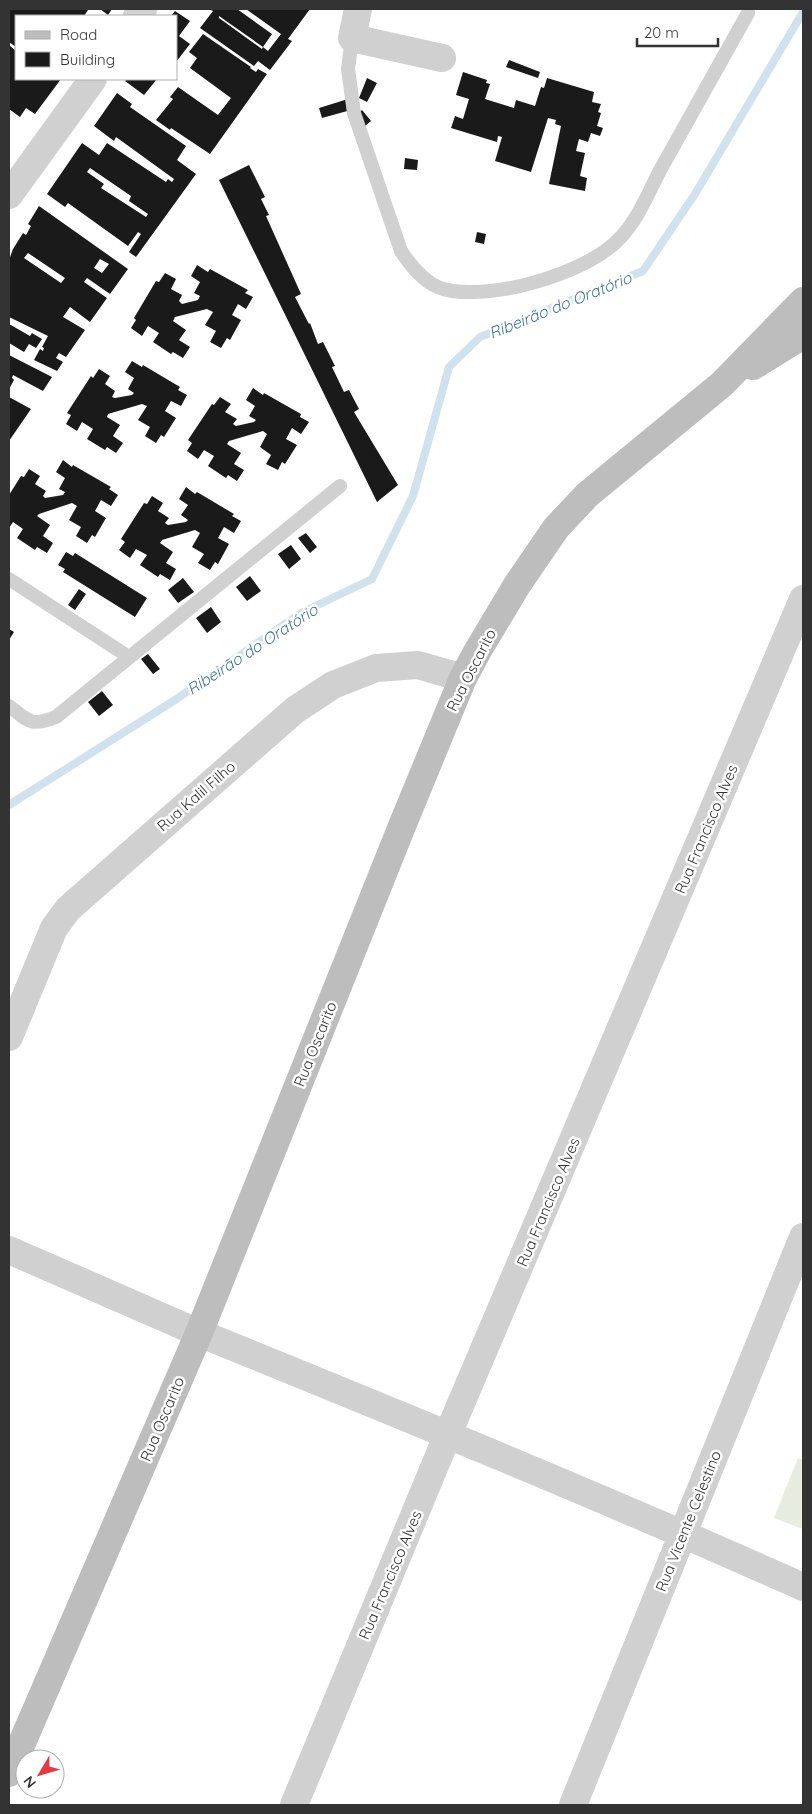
<svg xmlns="http://www.w3.org/2000/svg" width="812" height="1814" font-family="Quicksand,sans-serif">
  <style>
    .green { fill: #e6ecdf }
    .lines { fill: none; stroke-linecap: round; stroke-linejoin: round }
    .stream { stroke: #cfe2ee; stroke-width: 8 }
    .building { fill: #1a1a1a; fill-rule: evenodd }
    .service { stroke: #d0d0d0; stroke-width: 14 }
    .minor { stroke: #d0d0d0; stroke-width: 28 }
    .tertiary { stroke: #d0d0d0; stroke-width: 28 }
    .secondary { stroke: #bdbdbd; stroke-width: 28 }
    .labels { text-anchor: middle; dominant-baseline: central; stroke-width: 5; stroke-linejoin: round; paint-order: stroke }
    .street-label { font-size: 15px; fill: #333; stroke: #fff }
    .water-label { font-size: 16px; font-style: italic; fill: #3f7597; stroke: #fff }
  </style>
  <rect width="100%" height="100%" fill="#fff"/>
  <path class="green" d="M 798,1458 L 803,1460 L 803,1529 L 774,1518 Z"/>
  <g class="lines">
    <path class="stream" d="M 9,805 L 175,700 L 301,613 L 372,579 L 413,496 L 449,367 L 480,337 L 643,271 L 695,194 L 803,12"/>
  </g>
  <path class="building" d="M 9,9 L 86,9 L 88,10 L 84,16 L 16,16 L 16,47 L 9,42 Z
    M 100,9 L 112,9 L 108,15 Z
    M 209,9 L 237,9 L 272,34 L 263,47 L 219,16 L 219,18 L 262,49 L 263,47 L 268,51 L 281,34 L 246,9 L 310,9 L 288,39 L 292,41 L 270,70 L 258,61 L 254,66 L 200,28 L 213,11 Z
    M 175,11 L 190,21 L 179,36 L 190,44 L 176,62 L 176,16 L 171,16 Z
    M 203,34 L 251,67 L 250,68 L 256,72 L 258,69 L 267,74 L 210,154 L 171,128 L 170,130 L 156,120 L 173,99 L 170,97 L 178,87 L 218,115 L 231,98 L 190,68 L 197,58 L 189,52 Z
    M 9,45 L 16,51 L 16,79 L 61,79 L 35,114 L 26,108 L 20,117 L 9,109 Z
    M 509,60 L 540,72 L 538,78 L 506,67 Z
    M 463,72 L 487,80 L 486,83 L 490,84 L 485,99 L 514,108 L 516,100 L 535,106 L 541,87 L 544,88 L 547,78 L 594,92 L 592,102 L 601,104 L 598,112 L 601,113 L 597,126 L 603,128 L 600,136 L 591,133 L 588,142 L 579,139 L 576,151 L 585,153 L 580,176 L 587,178 L 585,191 L 549,184 L 561,126 L 555,124 L 556,120 L 548,118 L 531,172 L 495,161 L 502,137 L 498,136 L 497,142 L 451,128 L 455,116 L 463,119 L 469,99 L 456,95 Z
    M 367,78 L 377,83 L 367,102 L 359,98 Z
    M 127,79 L 157,79 L 144,95 L 125,81 Z
    M 117,93 L 132,104 L 130,107 L 186,146 L 177,160 L 196,174 L 136,257 L 129,252 L 141,234 L 138,232 L 128,246 L 68,203 L 65,207 L 47,194 L 82,143 L 99,155 L 107,143 L 166,182 L 168,179 L 172,182 L 174,179 L 116,137 L 114,141 L 94,126 ZM 90,168 L 131,196 L 129,201 L 148,214 L 146,217 L 101,188 L 104,184 L 87,172 Z
    M 348,99 L 351,110 L 322,118 L 319,108 Z
    M 362,110 L 371,121 L 365,126 L 356,115 Z
    M 405,158 L 418,160 L 417,170 L 404,169 Z
    M 249,165 L 265,197 L 261,199 L 269,215 L 266,216 L 301,294 L 295,297 L 309,324 L 310,323 L 318,344 L 323,342 L 335,366 L 332,367 L 344,392 L 349,390 L 359,409 L 354,412 L 398,485 L 377,502 L 219,180 Z
    M 39,206 L 128,269 L 110,294 L 87,278 L 84,282 L 107,298 L 90,322 L 70,307 L 63,317 L 85,330 L 66,357 L 59,353 L 56,358 L 63,362 L 57,371 L 34,360 L 40,349 L 43,351 L 44,348 L 42,347 L 48,336 L 9,317 L 9,260 L 13,249 L 23,233 L 26,235 L 31,226 L 28,224 ZM 28,253 L 65,278 L 61,283 L 24,258 ZM 100,259 L 109,264 L 102,273 L 94,268 Z
    M 477,232 L 486,234 L 484,244 L 475,242 Z
    M 197,265 L 208,272 L 210,269 L 248,290 L 245,293 L 253,297 L 246,309 L 238,304 L 232,315 L 241,320 L 230,340 L 227,338 L 221,348 L 210,342 L 216,331 L 205,325 L 213,312 L 207,309 L 175,317 L 173,321 L 186,330 L 179,340 L 190,347 L 183,358 L 173,352 L 171,354 L 153,342 L 159,333 L 148,326 L 142,336 L 131,328 L 136,320 L 134,318 L 156,281 L 159,282 L 165,273 L 176,279 L 171,289 L 182,295 L 179,301 L 182,304 L 198,300 L 200,296 L 194,293 L 200,282 L 191,276 Z
    M 9,324 L 30,336 L 32,333 L 42,339 L 36,348 L 29,344 L 24,352 L 9,343 Z
    M 9,355 L 52,377 L 43,391 L 13,375 L 12,378 L 14,380 L 9,389 Z
    M 132,361 L 142,367 L 143,365 L 180,387 L 178,390 L 187,395 L 181,406 L 171,401 L 165,411 L 176,418 L 164,437 L 161,435 L 156,443 L 145,436 L 150,427 L 138,420 L 147,406 L 142,404 L 108,414 L 107,417 L 120,425 L 113,436 L 123,443 L 116,453 L 107,447 L 105,450 L 87,439 L 93,429 L 82,422 L 77,431 L 66,424 L 71,415 L 67,413 L 91,376 L 93,378 L 99,369 L 110,376 L 105,384 L 115,391 L 112,397 L 115,398 L 132,395 L 134,393 L 128,389 L 134,378 L 125,372 Z
    M 253,388 L 263,395 L 264,393 L 301,414 L 300,417 L 309,422 L 301,434 L 292,428 L 286,439 L 297,445 L 285,464 L 282,462 L 278,470 L 266,464 L 271,455 L 260,447 L 267,434 L 263,431 L 229,441 L 227,444 L 241,453 L 234,464 L 244,470 L 237,481 L 228,475 L 226,478 L 208,466 L 214,456 L 204,450 L 198,459 L 187,451 L 192,443 L 188,440 L 212,404 L 214,405 L 220,397 L 231,404 L 225,412 L 237,419 L 233,424 L 236,426 L 254,422 L 256,420 L 249,416 L 255,406 L 246,400 Z
    M 9,397 L 31,409 L 9,441 Z
    M 63,460 L 72,467 L 73,465 L 111,487 L 109,489 L 118,495 L 111,506 L 101,500 L 95,511 L 106,518 L 95,537 L 92,535 L 87,543 L 76,536 L 81,527 L 69,520 L 77,506 L 72,503 L 39,514 L 37,516 L 50,525 L 43,536 L 53,543 L 47,553 L 37,547 L 35,550 L 17,538 L 23,529 L 13,522 L 9,528 L 9,495 L 21,476 L 24,477 L 29,469 L 40,476 L 35,484 L 46,491 L 43,496 L 45,498 L 63,495 L 65,492 L 59,489 L 65,478 L 56,472 Z
    M 186,487 L 195,494 L 197,492 L 234,514 L 232,516 L 241,521 L 234,533 L 224,527 L 218,538 L 229,544 L 218,564 L 215,562 L 210,570 L 198,563 L 204,554 L 192,547 L 200,533 L 195,530 L 162,540 L 160,543 L 173,552 L 166,563 L 176,569 L 170,580 L 160,574 L 158,577 L 140,565 L 147,555 L 136,549 L 130,558 L 119,550 L 125,542 L 121,539 L 144,503 L 147,504 L 152,496 L 163,503 L 158,511 L 169,518 L 165,523 L 168,525 L 186,522 L 188,520 L 181,515 L 188,505 L 179,499 Z
    M 306,533 L 317,547 L 310,553 L 298,538 Z
    M 291,545 L 301,559 L 289,569 L 278,554 Z
    M 66,552 L 73,556 L 75,553 L 147,598 L 135,617 L 63,572 L 65,569 L 58,565 Z
    M 250,576 L 261,591 L 247,601 L 236,587 Z
    M 183,578 L 194,592 L 178,603 L 168,590 Z
    M 79,589 L 86,594 L 75,610 L 68,605 Z
    M 211,607 L 221,622 L 207,633 L 196,618 Z
    M 9,629 L 14,632 L 9,640 Z
    M 148,654 L 160,669 L 153,674 L 141,659 Z
    M 102,691 L 113,705 L 99,716 L 88,702 Z"/>
  <g class="lines">
    <path class="service" d="M 352,38 L 348,69 L 354,113 L 401,251 C 427,290 444,295 490,291 C 530,287 594,267 621,237 C 641,215 649,190 663,165 C 691,114 720,64 748,13
      M 9,579 L 129,657
      M 9,706 C 29,721 30,727 56,717 L 340,486"/>
    <path class="minor" d="M 358,9 L 352,38 L 442,58
      M 137,16 L 143,9
      M 9,195 L 93,79
      M 9,1037 L 54,928 L 68,909 L 295,710 L 333,685 L 376,668 L 418,665 L 463,678
      M 9,1250 L 199,1333
      M 294,1805 L 448,1434 L 803,599
      M 573,1805 L 803,1237"/>
    <path class="tertiary" d="M 199,1333 C 401,1415 604,1498 803,1587"/>
    <path class="secondary" d="M 753,366 L 803,335
      M 9,1773 L 199,1333 L 402,826 L 463,678 L 477,652 L 517,585 L 556,528 L 587,495 L 722,384 L 803,301"/>
  </g>
  <g class="labels">
    <g class="street-label">
      <text transform="translate(471 670) rotate(-63)">Rua Oscarito</text>
      <text transform="translate(196 796) rotate(-41)">Rua Kalil Filho</text>
      <text transform="translate(706 829) rotate(-67)">Rua Francisco Alves</text>
      <text transform="translate(315 1044) rotate(-68)">Rua Oscarito</text>
      <text transform="translate(548 1202) rotate(-67)">Rua Francisco Alves</text>
      <text transform="translate(162 1419) rotate(-67)">Rua Oscarito</text>
      <text transform="translate(688 1521) rotate(-68)">Rua Vicente Celestino</text>
      <text transform="translate(390 1575) rotate(-67)">Rua Francisco Alves</text>
    </g>
    <g class="water-label">
      <text transform="translate(560 305) rotate(-22)">Ribeirão do Oratório</text>
      <text transform="translate(252 649) rotate(-33)">Ribeirão do Oratório</text>
    </g>
  </g>
  <rect width="812" height="1814" fill="none" stroke="#333333" stroke-width="20"/>
  <rect x="15" y="15" width="162" height="65" fill="#ffffff" stroke="#adadad"/>
  <rect x="25" y="31" width="25" height="8" fill="#bdbdbd" stroke="#adadad"/>
  <text x="60" y="40" font-size="15" fill="#333333">Road</text>
  <rect x="25" y="52" width="25" height="15" fill="#1a1a1a" stroke="#adadad"/>
  <text x="60" y="65" font-size="15" fill="#333333">Building</text>
  <g transform="translate(40 1774) rotate(232)"><circle r="24" fill="#ffffff" stroke="#adadad"/>
  <path d="M0-4L9 19L0 12L-9 19Z" fill="#e63946"/>
  <text y="-8" font-size="14" font-weight="bold" text-anchor="middle" fill="#333333">N</text>
  </g>
  <path d="M637 38v8h81v-8" fill="none" stroke="#333333" stroke-width="2.5"/>
  <text x="644" y="38" font-size="15" fill="#333333" stroke="#ffffff" stroke-width="4" paint-order="stroke">20 m</text>
</svg>
